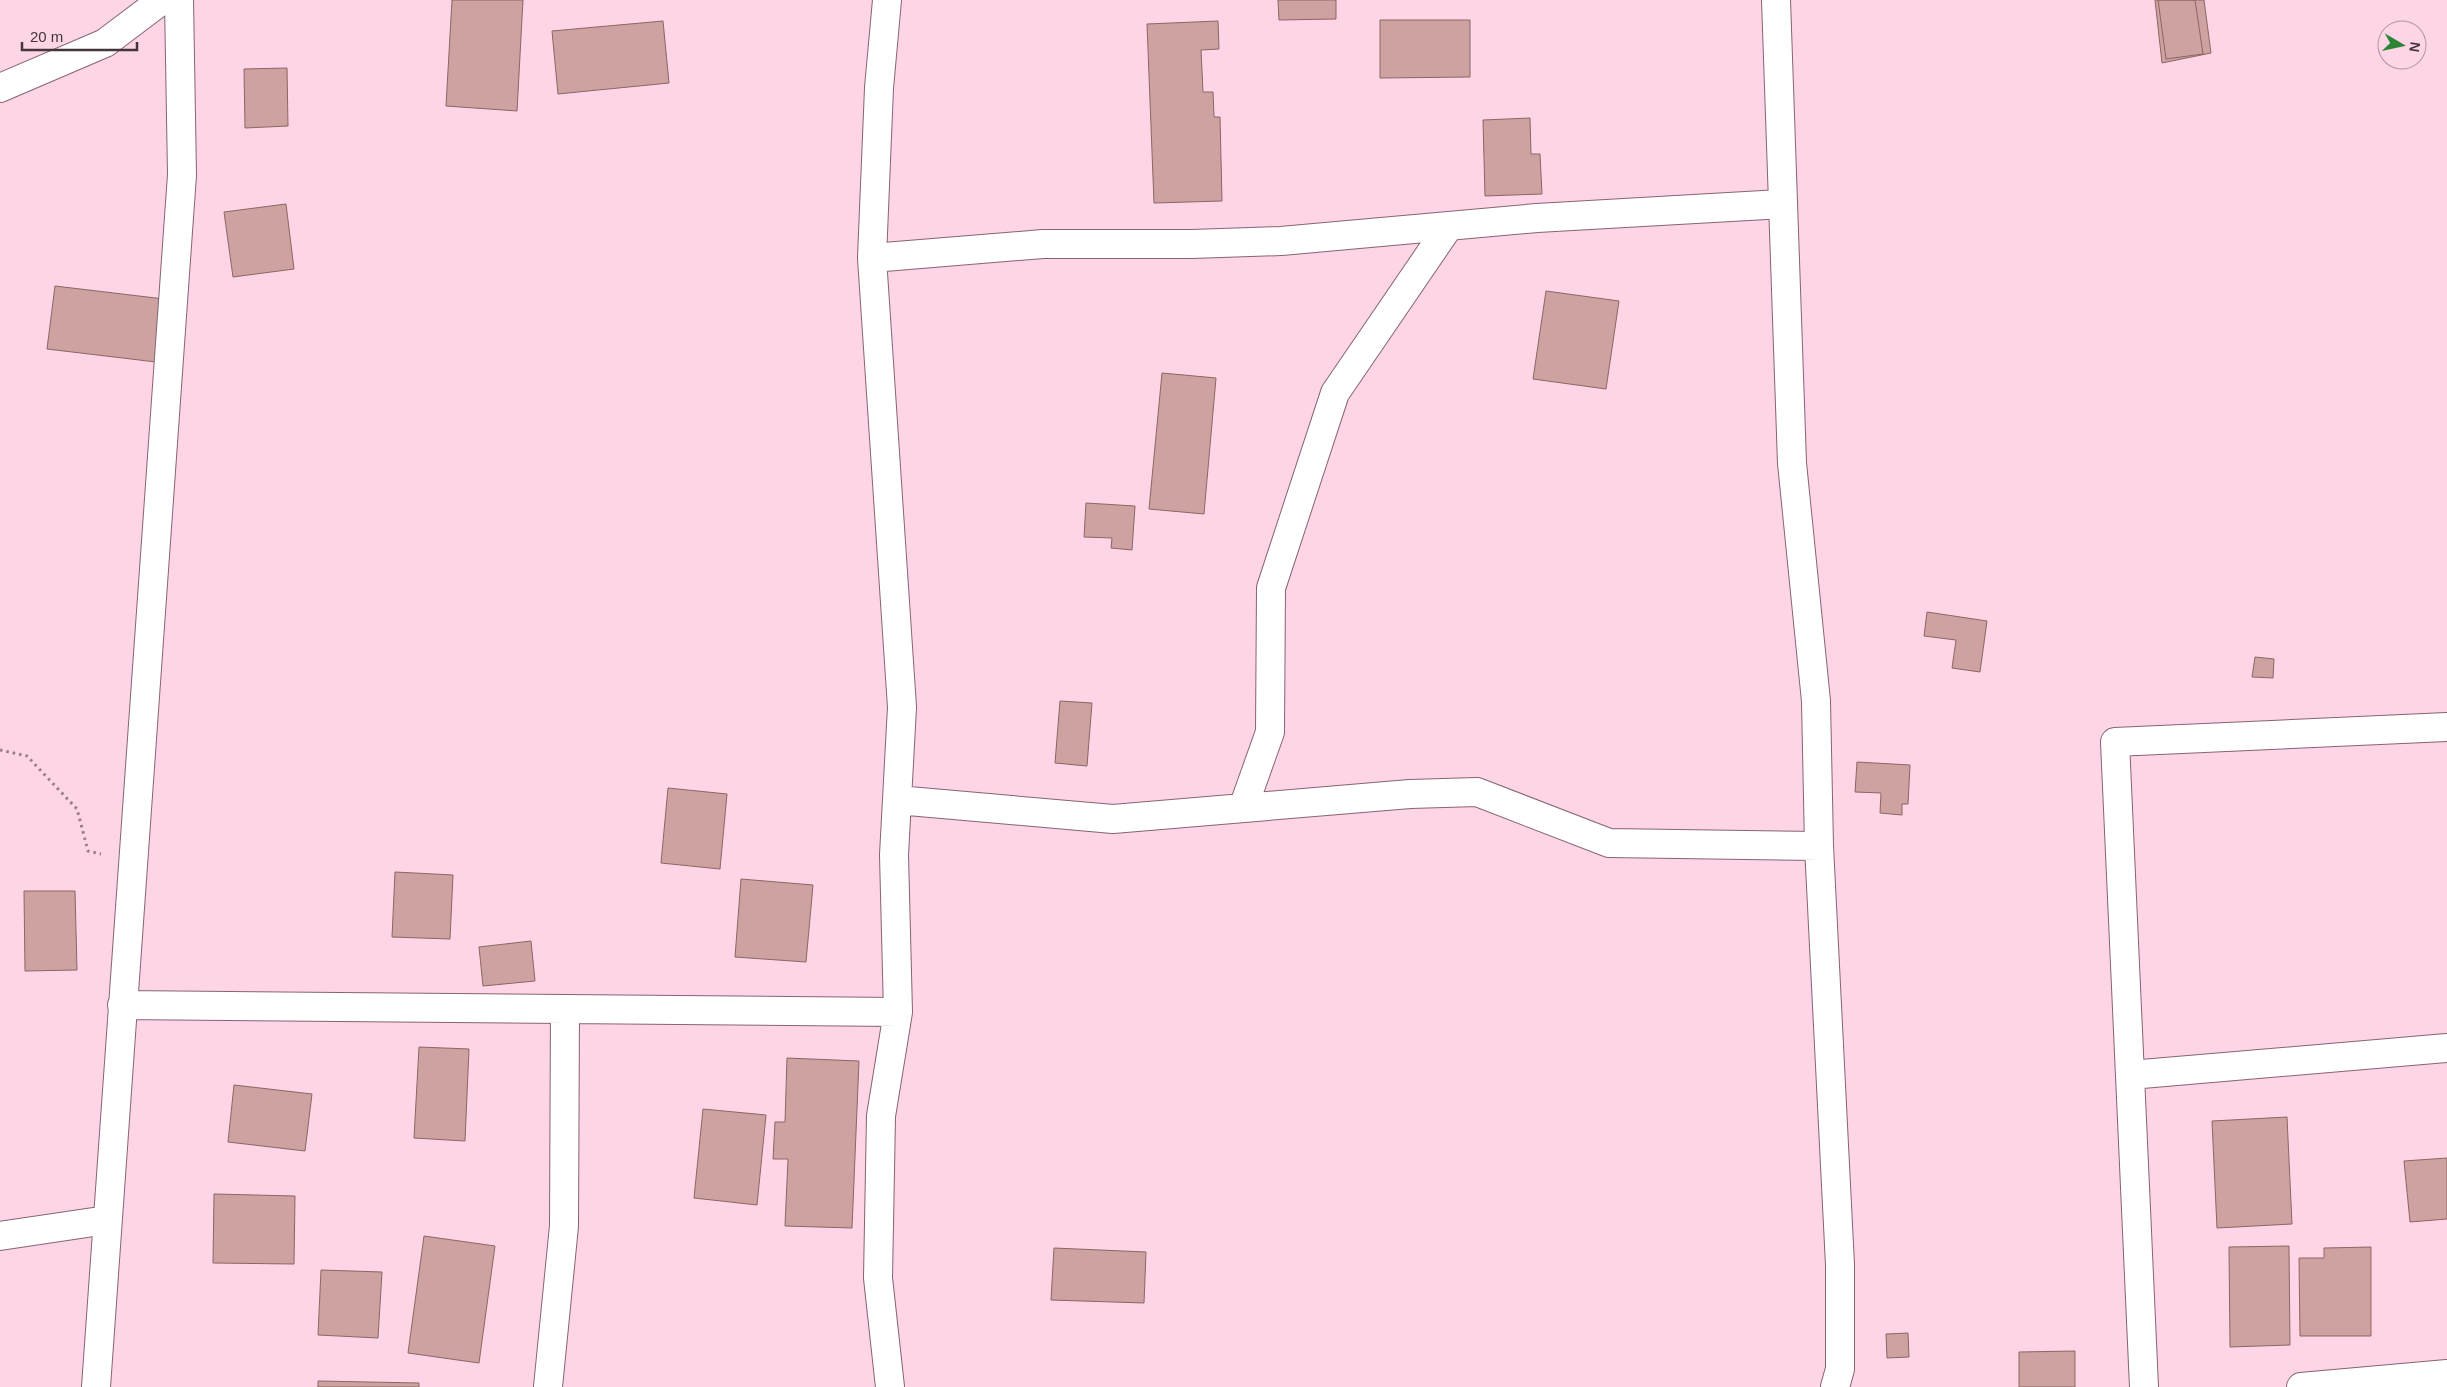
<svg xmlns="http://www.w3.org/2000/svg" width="2447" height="1387" font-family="Helvetica,sans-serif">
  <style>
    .building { fill: #cda2a0; stroke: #8c6664 }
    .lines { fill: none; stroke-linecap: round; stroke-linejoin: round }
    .minor-casing { stroke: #866472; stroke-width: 30 }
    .path { stroke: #997e89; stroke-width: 3; stroke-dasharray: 2.5 4; stroke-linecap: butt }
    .minor { stroke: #fff; stroke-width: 28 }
  </style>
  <rect width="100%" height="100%" fill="#fdd5e6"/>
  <path class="building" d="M 452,0 L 523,0 L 517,111 L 446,106 Z
    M 1278,0 L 1336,0 L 1336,19 L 1279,20 Z
    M 2155,0 L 2204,0 L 2211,53 L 2162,63 Z
    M 2158,0 L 2195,0 L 2203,54 L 2166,59 Z
    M 1380,20 L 1470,20 L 1470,77 L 1380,78 Z
    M 663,21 L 669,83 L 558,94 L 552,31 Z
    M 1218,21 L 1219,49 L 1201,50 L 1203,92 L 1213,92 L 1214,117 L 1220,117 L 1222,201 L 1154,203 L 1147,24 Z
    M 287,68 L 288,126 L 245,128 L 244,69 Z
    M 1530,118 L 1531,154 L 1540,154 L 1542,194 L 1485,196 L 1483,120 Z
    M 286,204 L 294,269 L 233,277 L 224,212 Z
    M 55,286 L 164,299 L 156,362 L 47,349 Z
    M 1546,291 L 1619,301 L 1606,389 L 1533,379 Z
    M 1162,373 L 1216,378 L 1204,514 L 1149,509 Z
    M 1086,503 L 1135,506 L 1132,550 L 1111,548 L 1112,538 L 1084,537 Z
    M 1927,612 L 1987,621 L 1980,672 L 1952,668 L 1956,640 L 1924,636 Z
    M 2255,657 L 2274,659 L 2273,678 L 2252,677 Z
    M 1060,701 L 1092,703 L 1087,766 L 1055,763 Z
    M 1857,762 L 1910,765 L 1908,804 L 1902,804 L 1902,815 L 1880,813 L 1881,793 L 1855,792 Z
    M 668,788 L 727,794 L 720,869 L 661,863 Z
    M 395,872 L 453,875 L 450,939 L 392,937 Z
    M 741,879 L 813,885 L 806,962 L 735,957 Z
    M 24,891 L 75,891 L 77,970 L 25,971 Z
    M 531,941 L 535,981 L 483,986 L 479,947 Z
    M 419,1047 L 469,1049 L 465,1141 L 414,1138 Z
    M 787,1058 L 859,1061 L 852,1228 L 785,1226 L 788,1159 L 773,1159 L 775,1122 L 785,1122 Z
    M 234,1085 L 312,1094 L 305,1151 L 228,1142 Z
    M 703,1109 L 766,1115 L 757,1205 L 694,1198 Z
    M 2287,1117 L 2292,1224 L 2217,1228 L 2212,1121 Z
    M 2447,1158 L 2447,1219 L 2410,1222 L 2404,1161 Z
    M 214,1194 L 295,1196 L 294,1264 L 213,1263 Z
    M 424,1236 L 495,1246 L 479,1363 L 408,1353 Z
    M 2289,1246 L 2290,1345 L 2230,1347 L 2229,1247 Z
    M 2371,1247 L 2371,1336 L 2300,1336 L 2299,1258 L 2324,1258 L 2324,1248 Z
    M 1054,1248 L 1146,1252 L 1144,1303 L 1051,1300 Z
    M 321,1270 L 382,1272 L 378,1338 L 318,1335 Z
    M 1908,1333 L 1909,1357 L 1887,1358 L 1886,1334 Z
    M 2075,1351 L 2075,1387 L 2019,1387 L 2019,1352 Z
    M 318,1381 L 419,1383 L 419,1387 L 318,1387 Z"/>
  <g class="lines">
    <g class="minor-casing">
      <path id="minor" d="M 887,0 L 879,88 L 872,258 L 902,707 L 894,855 L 898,1012 L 881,1116 L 878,1278 L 890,1387
        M 1776,0 L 1792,463 L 1816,701 L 1819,846 L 1840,1265 L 1840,1369 L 1835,1387
        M 0,88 L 105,43 L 162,0
        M 872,258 L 1043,244 L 1192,244 L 1281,241 L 1537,218 L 1782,204
        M 897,800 L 1113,819 L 1410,794 L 1477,792 L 1609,843 L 1819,846
        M 1243,808 L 1270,732 L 1271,588 L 1335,393 L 1449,226
        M 122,1005 L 898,1012
        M 2130,1075 L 2447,1048
        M 0,1236 L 107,1220
        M 96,1387 L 182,175 L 179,0
        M 548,1387 L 564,1226 L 565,1009
        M 2144,1387 L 2115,742 L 2447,727
        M 2301,1387 L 2447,1374"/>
    </g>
    <path class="path" d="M 0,750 L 27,756 L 77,809 L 88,851 L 101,854"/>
    <use href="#minor" class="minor"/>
  </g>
  <g transform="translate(2402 45) rotate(99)"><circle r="24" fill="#fdd5e6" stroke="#b395a2"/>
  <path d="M0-4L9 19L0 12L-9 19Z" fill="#2c8535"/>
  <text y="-8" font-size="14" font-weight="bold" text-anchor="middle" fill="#44343b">N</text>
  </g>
  <path d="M22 42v8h115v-8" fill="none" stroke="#44343b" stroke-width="2.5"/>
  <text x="30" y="42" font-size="15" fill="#44343b" stroke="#fdd5e6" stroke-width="4" paint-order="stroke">20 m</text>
</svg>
